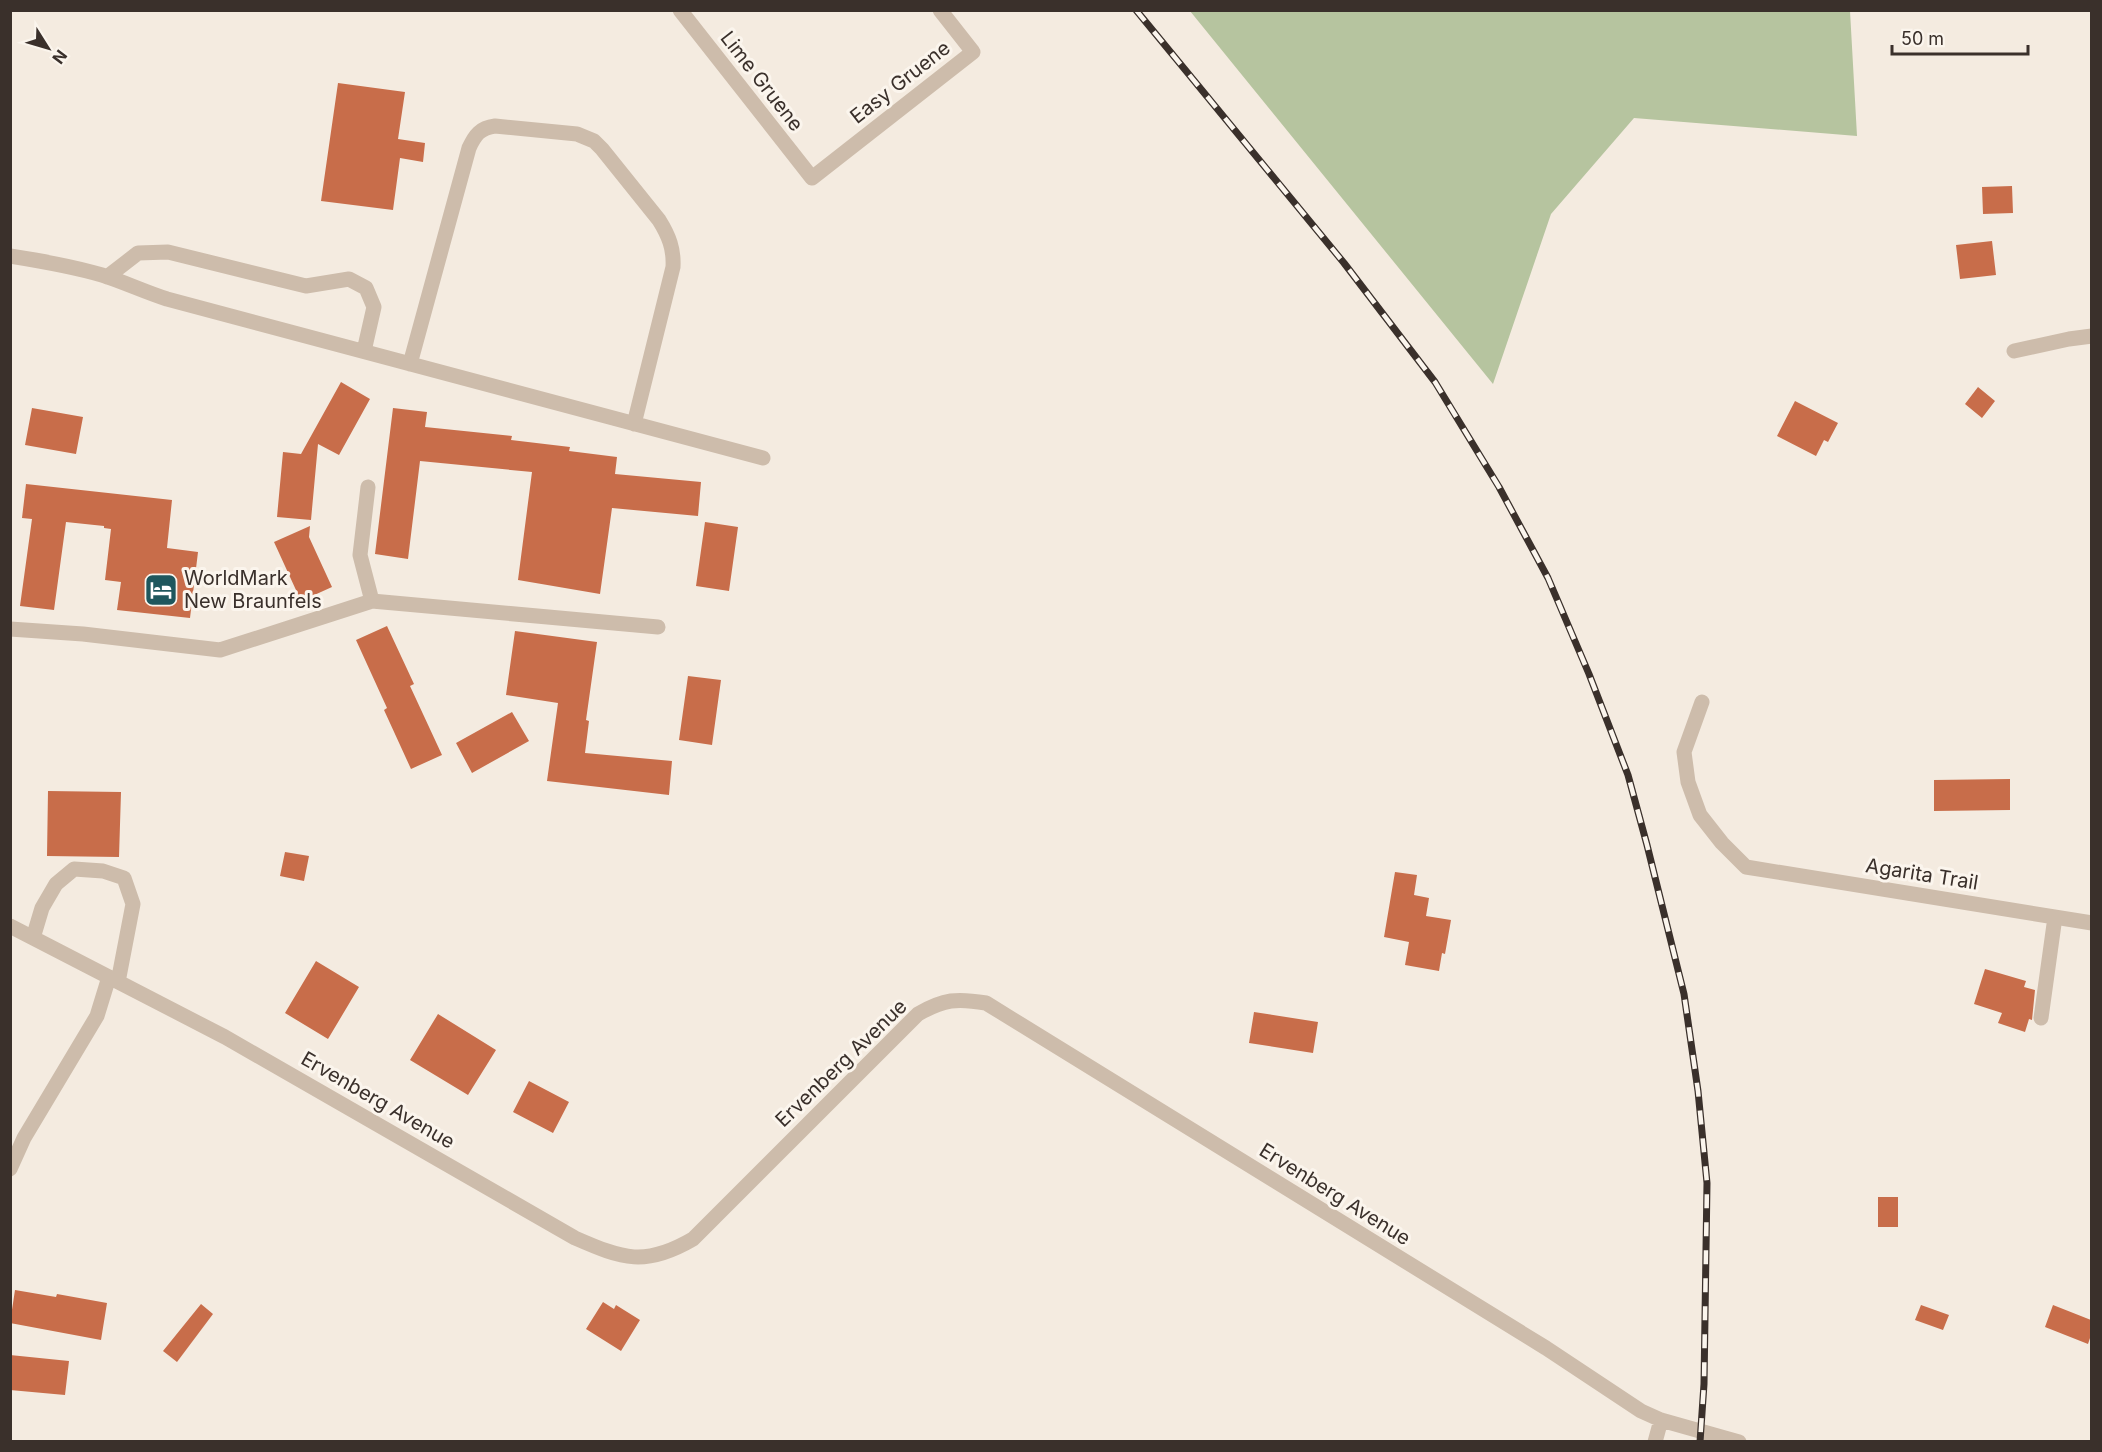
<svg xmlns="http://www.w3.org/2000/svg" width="2102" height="1452" font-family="Inter,sans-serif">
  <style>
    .green { fill: #b6c49f }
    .building { fill: #c86d4a }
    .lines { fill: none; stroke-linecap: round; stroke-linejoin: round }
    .minor { stroke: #cdbcab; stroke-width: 15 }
    .rail-casing { stroke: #3a302b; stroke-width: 7 }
    .rail { stroke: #fbf5ed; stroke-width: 4.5; stroke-dasharray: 14; stroke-linecap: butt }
    .labels { text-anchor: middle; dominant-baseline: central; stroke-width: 6; stroke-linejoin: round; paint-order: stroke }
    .street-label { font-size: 20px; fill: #3a302b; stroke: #fbf5ed }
    .poi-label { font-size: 20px; fill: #3a302b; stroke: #fbf5ed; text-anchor: start }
  </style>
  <rect width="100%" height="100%" fill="#f4ebe0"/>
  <path class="green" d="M 1190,11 L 1850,11 L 1857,136 L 1634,118 L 1551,214 L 1493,384 Z"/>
  <path class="building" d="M 338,83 L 405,92 L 398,139 L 425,143 L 423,162 L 400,158 L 393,210 L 321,201 Z
    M 2012,186 L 2013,213 L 1983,214 L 1982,187 Z
    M 1992,241 L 1996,275 L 1960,279 L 1956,245 Z
    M 341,382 L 370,399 L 339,455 L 318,444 L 311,520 L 277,517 L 283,452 L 301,454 Z
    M 1978,387 L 1995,401 L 1982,418 L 1965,404 Z
    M 1795,401 L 1838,423 L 1828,442 L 1824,440 L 1816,456 L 1777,436 Z
    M 32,408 L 83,417 L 76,454 L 25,445 Z
    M 393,408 L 427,412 L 425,427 L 512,436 L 511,440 L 570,447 L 569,451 L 617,457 L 615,474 L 701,482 L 698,516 L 612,508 L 600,594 L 518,580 L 532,472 L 420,461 L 408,559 L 375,554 Z
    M 26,484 L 172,500 L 167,548 L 198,552 L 190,618 L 117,610 L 121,582 L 105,580 L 111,529 L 104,528 L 104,526 L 66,522 L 54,610 L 20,606 L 32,519 L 22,518 Z
    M 705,522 L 738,527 L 729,591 L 696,586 Z
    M 310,526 L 309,537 L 332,587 L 301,601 L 274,542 Z
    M 387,626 L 414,684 L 410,686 L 442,755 L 411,769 L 384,710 L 387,708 L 356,640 Z
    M 515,631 L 597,642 L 586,720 L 589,721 L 585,753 L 672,761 L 669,795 L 547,781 L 558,703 L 506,695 Z
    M 688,676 L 721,680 L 712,745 L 679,740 Z
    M 512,712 L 529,741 L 472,773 L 456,743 Z
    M 2010,779 L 2010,810 L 1934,811 L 1934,780 Z
    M 48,791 L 121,792 L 119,857 L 47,856 Z
    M 285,852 L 309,856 L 304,881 L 280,876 Z
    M 1395,872 L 1417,875 L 1414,895 L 1429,898 L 1426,916 L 1451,920 L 1445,954 L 1442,953 L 1439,971 L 1405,965 L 1409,942 L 1384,937 Z
    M 316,961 L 359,987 L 328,1039 L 285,1013 Z
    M 1985,969 L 2026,981 L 2024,987 L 2035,990 L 2032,1020 L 2029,1019 L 2025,1032 L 1998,1023 L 2002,1013 L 1974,1004 Z
    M 1254,1012 L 1318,1022 L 1313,1053 L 1249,1043 Z
    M 438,1014 L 496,1050 L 468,1095 L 410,1060 Z
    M 529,1081 L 569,1102 L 553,1133 L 513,1112 Z
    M 1878,1197 L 1898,1197 L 1898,1227 L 1878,1227 Z
    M 15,1290 L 56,1297 L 57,1294 L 107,1303 L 101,1340 L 10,1323 Z
    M 603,1302 L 614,1309 L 616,1305 L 640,1320 L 621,1351 L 586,1329 Z
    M 201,1304 L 213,1314 L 177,1362 L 163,1351 Z
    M 1921,1305 L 1949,1315 L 1943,1330 L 1915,1320 Z
    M 2053,1305 L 2091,1320 L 2091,1335 L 2088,1344 L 2045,1327 Z
    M 10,1355 L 69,1361 L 65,1395 L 10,1390 Z"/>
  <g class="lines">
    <path class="minor" d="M 680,10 L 812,178 L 973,52 L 940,10
      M 10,256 C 41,261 72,266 102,275 C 124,282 145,292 167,299 L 763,458
      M 107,277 L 138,253 L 168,252 L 306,286 L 349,279 L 366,288 L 374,307 L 364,351
      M 2014,351 L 2069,339 L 2092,336
      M 410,364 L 469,148 C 475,135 480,128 495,126 L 577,134 L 594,141 L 602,149 L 659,220 C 669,236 674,249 673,267 L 634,424
      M 368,487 L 360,555 L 372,601
      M 10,629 L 83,634 L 220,650 L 372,601 L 658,627
      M 1702,702 L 1684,752 L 1688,782 L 1700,815 L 1722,843 L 1746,867 L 2092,923
      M 10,926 L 225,1037 L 575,1238 C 623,1259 645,1267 693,1239 L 918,1014 C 944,999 957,998 986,1003 L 1546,1348 L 1641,1411 L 1661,1420 L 1739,1442
      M 33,938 L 42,908 L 56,884 L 74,869 L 103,871 L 124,878 L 133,904 L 118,982
      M 2041,1018 L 2055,917
      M 10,1169 L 24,1138 L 97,1016 L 109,977
      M 1655,1442 L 1661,1420"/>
    <g class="rail-casing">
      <path id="rail" d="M 1136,10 L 1344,263 L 1435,382 L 1499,487 L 1548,578 L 1589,674 L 1628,775 L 1647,845 L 1684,994 L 1698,1091 L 1707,1183 L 1704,1384 L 1700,1442"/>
    </g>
    <use href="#rail" class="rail"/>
  </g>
  <defs>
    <g id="hotel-square" transform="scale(1.725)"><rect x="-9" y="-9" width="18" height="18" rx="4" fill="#1f575d" stroke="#fbf5ed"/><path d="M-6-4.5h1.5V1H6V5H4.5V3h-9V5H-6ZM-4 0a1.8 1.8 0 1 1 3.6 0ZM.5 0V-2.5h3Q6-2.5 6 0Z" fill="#fff"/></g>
  </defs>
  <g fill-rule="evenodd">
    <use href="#hotel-square" x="161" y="590"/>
  </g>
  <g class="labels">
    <g class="street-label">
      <text transform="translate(762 81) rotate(52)">Lime Gruene</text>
      <text transform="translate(900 82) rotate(-38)">Easy Gruene</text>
      <text transform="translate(1922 874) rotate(9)">Agarita Trail</text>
      <text transform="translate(841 1063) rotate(-44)">Ervenberg Avenue</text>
      <text transform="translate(378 1100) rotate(30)">Ervenberg Avenue</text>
      <text transform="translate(1335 1194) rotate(32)">Ervenberg Avenue</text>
    </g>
    <g class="poi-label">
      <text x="184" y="578">WorldMark<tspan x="184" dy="23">New Braunfels</tspan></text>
    </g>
  </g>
  <rect width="2102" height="1452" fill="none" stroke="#3a302b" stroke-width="24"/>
  <g transform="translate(48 48) rotate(127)" stroke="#fbf5ed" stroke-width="4.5" paint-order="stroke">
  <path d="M0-4.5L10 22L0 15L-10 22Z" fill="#3a302b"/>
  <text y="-9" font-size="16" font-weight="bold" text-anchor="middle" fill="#3a302b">N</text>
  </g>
  <path d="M1892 45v9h136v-9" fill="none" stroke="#3a302b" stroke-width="3"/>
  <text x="1901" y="45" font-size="18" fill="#3a302b" stroke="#fbf5ed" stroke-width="4.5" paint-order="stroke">50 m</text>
</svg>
